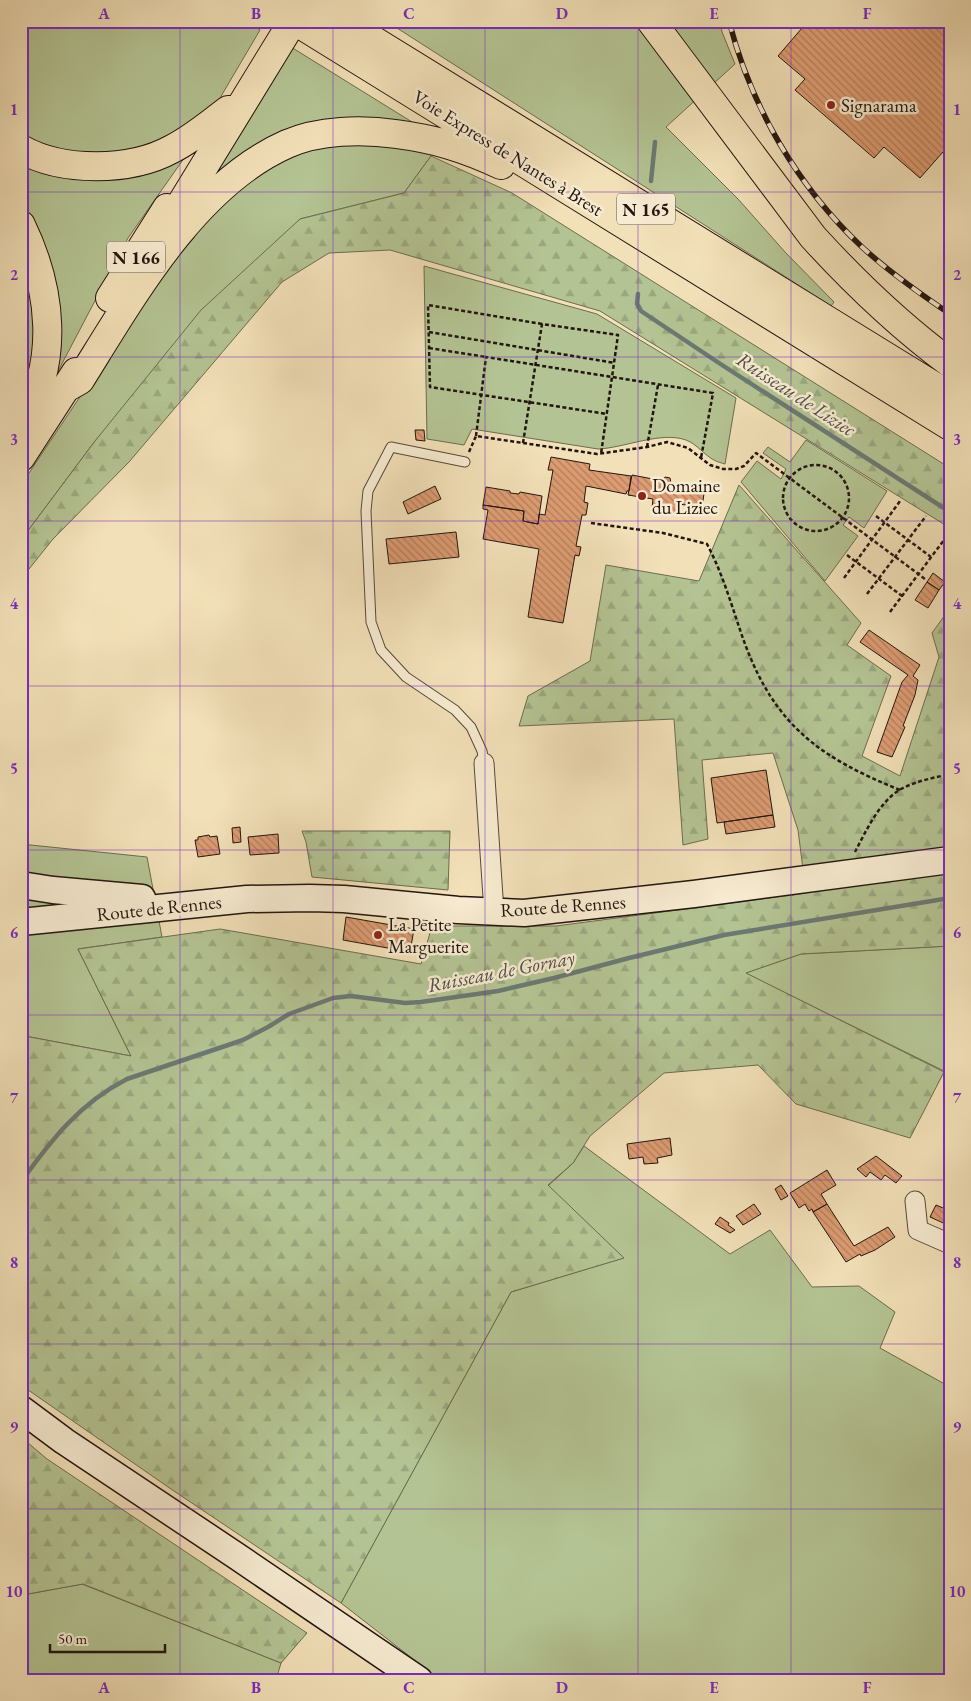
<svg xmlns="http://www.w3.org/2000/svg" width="971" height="1701" font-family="'EB Garamond',serif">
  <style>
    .green { fill: #b4c393; stroke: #6b6c50 }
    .forest { fill: url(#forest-firs); stroke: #6b6c50 }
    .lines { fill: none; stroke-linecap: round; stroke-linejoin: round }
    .stream { stroke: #6b7972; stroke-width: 4.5 }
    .building { fill: url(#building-back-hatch); stroke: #22150e }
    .lane-casing { stroke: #564838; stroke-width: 11 }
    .street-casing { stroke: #564838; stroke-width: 21 }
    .secondary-casing { stroke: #22150e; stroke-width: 29 }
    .highway-casing { stroke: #22150e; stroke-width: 30 }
    .path { stroke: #22150e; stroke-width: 2.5; stroke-dasharray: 4 2.5; stroke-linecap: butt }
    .lane { stroke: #f7ebd1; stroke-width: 9 }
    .street { stroke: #f7ebd1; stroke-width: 19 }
    .secondary { stroke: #f7ebd1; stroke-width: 26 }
    .highway { stroke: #f2e0b8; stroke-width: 28 }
    .rail-casing { stroke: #22150e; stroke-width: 5.5 }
    .rail { stroke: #f7ebd1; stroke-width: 4; stroke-dasharray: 11; stroke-linecap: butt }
    .grid { fill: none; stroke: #7b2cbf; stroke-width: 1; stroke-opacity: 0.55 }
    .poi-dot { fill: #8f2418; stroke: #f7ebd1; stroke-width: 2 }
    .labels { text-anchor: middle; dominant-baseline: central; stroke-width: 5; stroke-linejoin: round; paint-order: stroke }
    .shield { fill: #f7ebd1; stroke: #625548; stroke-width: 1 }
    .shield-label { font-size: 18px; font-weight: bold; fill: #22150e }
    .poi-label { font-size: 19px; fill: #22150e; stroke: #f7ebd1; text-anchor: start }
    .street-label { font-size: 19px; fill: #22150e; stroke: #f7ebd1 }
    .water-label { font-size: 20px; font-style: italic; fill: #4d4f48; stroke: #f7ebd1 }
    .neatline { fill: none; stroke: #7b2cbf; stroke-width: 2 }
    .grid-label { font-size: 16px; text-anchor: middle; font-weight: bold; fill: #7b2cbf }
  </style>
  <defs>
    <pattern id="forest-firs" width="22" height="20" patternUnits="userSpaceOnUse" patternTransform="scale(1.25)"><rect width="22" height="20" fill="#b4c393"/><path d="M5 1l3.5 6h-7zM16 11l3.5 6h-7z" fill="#9aa77e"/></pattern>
    <pattern id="building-back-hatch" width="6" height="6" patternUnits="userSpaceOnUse" patternTransform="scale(1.25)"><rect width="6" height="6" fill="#dd9c72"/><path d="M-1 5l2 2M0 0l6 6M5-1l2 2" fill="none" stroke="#b37e5c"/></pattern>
  </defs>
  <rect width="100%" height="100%" fill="#f2e0b8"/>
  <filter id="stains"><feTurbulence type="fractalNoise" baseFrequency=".004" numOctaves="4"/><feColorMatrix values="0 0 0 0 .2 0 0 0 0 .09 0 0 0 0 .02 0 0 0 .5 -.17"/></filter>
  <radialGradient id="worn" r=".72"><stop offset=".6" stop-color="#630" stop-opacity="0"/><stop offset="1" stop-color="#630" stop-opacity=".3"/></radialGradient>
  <path class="green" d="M 21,21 L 246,21 L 260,30 L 187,154 L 128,238 L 56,375 L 51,374 L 50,268 L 21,204 Z
    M 386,21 L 720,21 L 722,32 L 735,64 L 666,127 L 738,199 L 785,252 L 834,302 L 831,306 Z
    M 291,47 L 425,130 L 431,156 L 404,193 L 300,219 L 95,441 L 21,540 L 21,485 L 168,265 L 194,238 L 196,196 Z
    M 21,246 L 38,300 L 31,384 L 21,407 Z
    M 424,266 L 597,314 L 736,398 L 725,464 C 722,463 717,462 714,460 C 704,455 697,444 686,440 C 661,431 624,448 598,449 L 472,429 L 464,445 L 427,439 Z
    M 806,440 L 887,491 L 864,528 L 849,517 L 843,525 L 858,536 L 825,581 L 741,482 L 757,461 L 781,479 L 786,469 L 763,453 L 768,447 L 790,462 Z
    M 21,844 L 147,857 L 162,937 L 78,949 L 131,1056 L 30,1037 L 21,1037 Z
    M 950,946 L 950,1074 L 745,973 L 801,954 Z
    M 584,1146 L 730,1254 L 770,1230 L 812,1287 L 859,1286 L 895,1312 L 880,1348 L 950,1387 L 950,1680 L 440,1680 L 341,1603 L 511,1292 L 623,1258 L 548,1186 L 573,1163 Z
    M 82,1584 L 281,1663 L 276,1680 L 28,1680 L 28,1594 Z"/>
  <path class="forest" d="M 431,156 L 512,193 L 950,468 L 950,528 L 600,311 L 390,250 L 329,253 L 282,282 L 129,462 L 53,539 L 21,579 L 21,540 L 95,441 L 201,310 L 300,219 L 404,193 Z
    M 739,485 L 861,623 L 847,645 L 891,676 L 862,756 L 900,776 L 939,657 L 932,633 L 950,608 L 950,946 L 801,954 L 746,973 L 944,1072 L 910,1138 L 796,1104 L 758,1065 L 664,1073 L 590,1136 L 573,1163 L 548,1185 L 624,1258 L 511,1292 L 341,1603 L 171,1489 L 21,1385 L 21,1037 L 30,1037 L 131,1056 L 78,949 L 220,929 L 421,964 L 432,926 L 556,926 L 806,893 L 798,830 L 773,753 L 702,760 L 708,839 L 683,845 L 674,719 L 519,726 L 528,696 L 590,661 L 606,565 L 699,581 Z
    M 302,831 L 450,831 L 448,890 L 312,877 L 306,842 Z
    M 21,1437 L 47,1459 L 307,1633 L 281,1663 L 83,1584 L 28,1594 L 28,1680 L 21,1680 Z"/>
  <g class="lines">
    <path class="stream" d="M 651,181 L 655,142
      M 638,294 L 637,304 L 641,311 L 722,365 L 950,512
      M 21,1182 C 51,1140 80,1103 127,1079 L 243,1040 L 268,1027 L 289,1014 L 333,998 L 351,996 L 405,1003 L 421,1002 L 498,991 L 554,978 L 629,958 L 724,935 L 950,898"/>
  </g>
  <path class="building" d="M 808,21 L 950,21 L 950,144 L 920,178 L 884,147 L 874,158 L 795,90 L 805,79 L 778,56 Z
    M 415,430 L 424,430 L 425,441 L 416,440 Z
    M 551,457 L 590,464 L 589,470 L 631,476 L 629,491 L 627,491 L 626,494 L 586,486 L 584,502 L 588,503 L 586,515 L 582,515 L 576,546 L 581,547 L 579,556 L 575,555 L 563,623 L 528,617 L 539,549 L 483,539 L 488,510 L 483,509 L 483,505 L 524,511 L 523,521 L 538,524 L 539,514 L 545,515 L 553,470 L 548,470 Z
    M 632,475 L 663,481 L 665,477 L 670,478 L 671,483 L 705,487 L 702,507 L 678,504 L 677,513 L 652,508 L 653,499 L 628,495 Z
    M 435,486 L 441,499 L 408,514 L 403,502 Z
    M 486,487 L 510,491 L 510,493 L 519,494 L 520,492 L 542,496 L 538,524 L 523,521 L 524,511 L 483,505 Z
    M 456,532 L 459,557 L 389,564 L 386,539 Z
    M 933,573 L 945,582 L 939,590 L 927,582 Z
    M 927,582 L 939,590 L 928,608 L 915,600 Z
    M 869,630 L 920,665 L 913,676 L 918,680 L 915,695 L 903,726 L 905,727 L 892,757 L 877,752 L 902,682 L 908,675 L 860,642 Z
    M 766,770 L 773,815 L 717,823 L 711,778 Z
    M 773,815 L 775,827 L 726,834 L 724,822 Z
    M 240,827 L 241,842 L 233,843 L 232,828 Z
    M 278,834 L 279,853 L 250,855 L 248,837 Z
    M 209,835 L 210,837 L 217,836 L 220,854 L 198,857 L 195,840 L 198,840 L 198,837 Z
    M 346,917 L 414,929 L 410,952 L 343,940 Z
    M 670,1138 L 672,1155 L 657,1158 L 658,1163 L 644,1164 L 643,1157 L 629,1159 L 627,1144 Z
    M 876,1156 L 902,1176 L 896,1183 L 885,1175 L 881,1180 L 870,1172 L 866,1177 L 857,1169 Z
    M 827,1170 L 836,1185 L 821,1194 L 827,1204 L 813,1212 L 812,1209 L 809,1211 L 805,1204 L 799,1208 L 790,1193 Z
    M 781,1185 L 788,1196 L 781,1200 L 775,1189 Z
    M 754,1204 L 761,1214 L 743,1225 L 736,1216 Z
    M 827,1204 L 854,1246 L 888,1227 L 895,1237 L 875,1250 L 861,1256 L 860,1254 L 846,1262 L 813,1212 Z
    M 936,1205 L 950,1211 L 950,1226 L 930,1217 Z
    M 720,1217 L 729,1223 L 728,1225 L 735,1230 L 730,1233 L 715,1224 Z"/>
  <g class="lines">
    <g class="lane-casing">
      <path id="lane" d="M 465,462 L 391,447 L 368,491 L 366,511 L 371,622 L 381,650 L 406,677 L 455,710 L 471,727 L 482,751 L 484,763"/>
    </g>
    <g class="street-casing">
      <path id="street" d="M 484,763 L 494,912
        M 915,1201 L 918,1230 L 950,1244"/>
    </g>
    <g class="secondary-casing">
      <path id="secondary" d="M 21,885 L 53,890 L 142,898
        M 21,922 L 247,899 L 310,898 L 344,899 L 458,910 L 524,913 L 694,894 L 950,860
        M 21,1409 L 64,1441 L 235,1555 L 419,1680"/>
    </g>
    <g class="highway-casing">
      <path id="highway" d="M 295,21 L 950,426
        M 342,21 L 950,396
        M 651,21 L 813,237 C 855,283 900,326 950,363
        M 21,149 C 62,172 130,172 172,149 C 192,139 210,124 228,110
        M 21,225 C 52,289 60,363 21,425
        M 165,230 L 293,21
        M 110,298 L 167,208
        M 66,388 L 80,380 C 132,297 194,185 287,144 C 319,130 362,129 396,134 C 435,139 465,148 501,165
        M 21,457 L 76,372"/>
    </g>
    <path class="path" d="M 542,324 L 428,305 L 430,387 L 607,414
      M 429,332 L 615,363
      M 429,348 L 486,357
      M 476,436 L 486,357 L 713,393 L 701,458
      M 523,443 L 542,324 L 618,335 L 601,454
      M 647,447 L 658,385
      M 469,452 L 476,436 L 597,454 L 647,447 L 667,442 L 688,448 L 710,465 L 723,469 L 736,469 L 744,466 L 756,453 L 925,579
      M783 498a33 33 0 1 1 66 0a33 33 0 1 1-66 0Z
      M 876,516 L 931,557
      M 591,523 L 663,533 L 707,544 C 724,576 733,611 745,644 C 776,727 821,758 900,790
      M 847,555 L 902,596
      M 844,578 L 900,501
      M 867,594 L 926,516
      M 890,612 L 950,532
      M 855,852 C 866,831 879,802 901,789 C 916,781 933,778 950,774"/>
    <use href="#lane" class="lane"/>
    <use href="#street" class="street"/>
    <use href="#secondary" class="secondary"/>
    <use href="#highway" class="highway"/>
    <g class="rail-casing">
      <path id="rail" d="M 729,21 C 751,107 798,187 862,247 C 889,272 919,293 950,314"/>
    </g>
    <use href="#rail" class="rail"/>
  </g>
  <path class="grid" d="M 180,21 L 180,1680M 333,21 L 333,1680M 485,21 L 485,1680M 638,21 L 638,1680M 791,21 L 791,1680M 21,192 L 950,192M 21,357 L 950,357M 21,521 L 950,521M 21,686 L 950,686M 21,850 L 950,850M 21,1015 L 950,1015M 21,1180 L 950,1180M 21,1344 L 950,1344M 21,1509 L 950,1509"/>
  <g class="poi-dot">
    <circle cx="831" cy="105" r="5"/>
    <circle cx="642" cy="496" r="5"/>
    <circle cx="378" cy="935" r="5"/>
  </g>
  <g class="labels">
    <g class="shield">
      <rect x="617" y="193.5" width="58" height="31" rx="4"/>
      <rect x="107" y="241.5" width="58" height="31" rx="4"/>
    </g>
    <g class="shield-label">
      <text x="646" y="209">N 165</text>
      <text x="136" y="257">N 166</text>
    </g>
    <g class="poi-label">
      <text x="841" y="105">Signarama</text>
      <text x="652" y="485">Domaine<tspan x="652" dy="22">du Liziec</tspan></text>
      <text x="388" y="924">La Petite<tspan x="388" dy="22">Marguerite</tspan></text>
    </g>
    <g class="street-label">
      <text transform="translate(508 153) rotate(32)">Voie Express de Nantes à Brest</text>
      <text transform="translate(563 906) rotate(-4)">Route de Rennes</text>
      <text transform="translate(159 908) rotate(-6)">Route de Rennes</text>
    </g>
    <g class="water-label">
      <text transform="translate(796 394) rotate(33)">Ruisseau de Liziec</text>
      <text transform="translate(501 971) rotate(-11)">Ruisseau de Gornay</text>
    </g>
  </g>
  <rect width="971" height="1701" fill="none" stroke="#f2e0b8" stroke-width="55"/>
  <path d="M50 1644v8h115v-8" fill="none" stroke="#22150e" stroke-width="2.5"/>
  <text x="58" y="1644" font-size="15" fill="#22150e" stroke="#f7ebd1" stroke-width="4" paint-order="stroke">50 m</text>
  <rect x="28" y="28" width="916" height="1646" class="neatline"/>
  <g class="grid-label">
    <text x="104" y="19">A</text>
    <text x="256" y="19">B</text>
    <text x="409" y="19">C</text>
    <text x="562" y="19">D</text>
    <text x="714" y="19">E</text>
    <text x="867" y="19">F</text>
    <text x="14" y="115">1</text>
    <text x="957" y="115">1</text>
    <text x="14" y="280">2</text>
    <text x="957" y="280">2</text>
    <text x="14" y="445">3</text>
    <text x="957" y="445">3</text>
    <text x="14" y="609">4</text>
    <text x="957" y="609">4</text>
    <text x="14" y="774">5</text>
    <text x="957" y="774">5</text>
    <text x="14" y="938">6</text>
    <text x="957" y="938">6</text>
    <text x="14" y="1103">7</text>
    <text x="957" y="1103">7</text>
    <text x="14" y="1268">8</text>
    <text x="957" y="1268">8</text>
    <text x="14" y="1432">9</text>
    <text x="957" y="1432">9</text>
    <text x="14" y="1597">10</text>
    <text x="957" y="1597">10</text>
    <text x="104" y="1693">A</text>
    <text x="256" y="1693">B</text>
    <text x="409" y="1693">C</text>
    <text x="562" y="1693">D</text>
    <text x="714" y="1693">E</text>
    <text x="867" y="1693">F</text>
  </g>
  <rect width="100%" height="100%" filter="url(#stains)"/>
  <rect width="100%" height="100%" fill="url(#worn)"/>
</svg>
